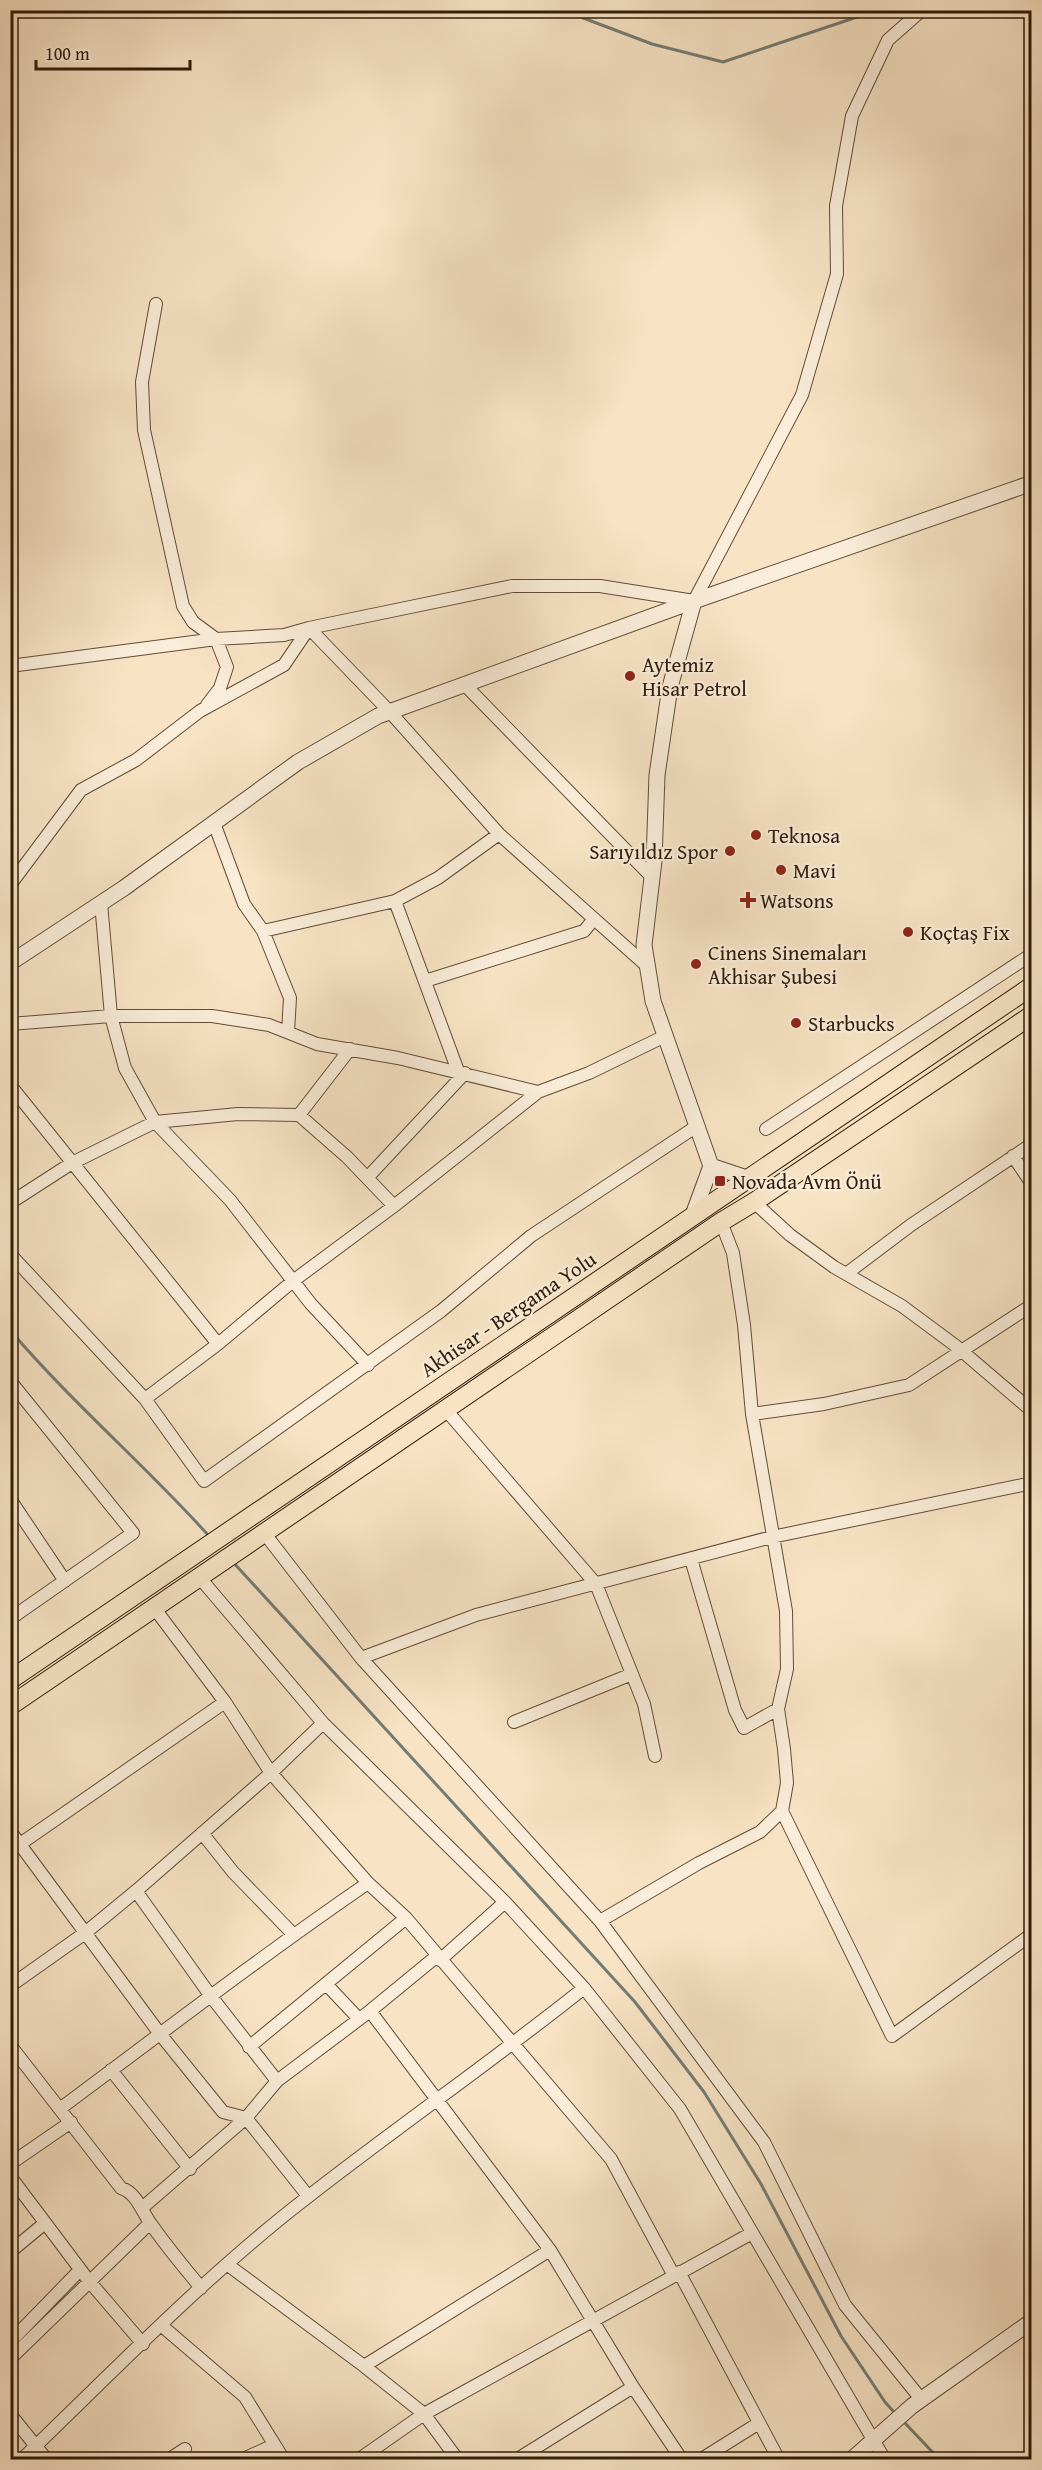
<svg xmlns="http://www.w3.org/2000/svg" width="1042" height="2470" font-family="'Gentium Book Plus',serif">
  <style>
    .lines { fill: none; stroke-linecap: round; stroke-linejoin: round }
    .stream { stroke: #737c75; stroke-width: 3 }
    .minor-casing { stroke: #614c39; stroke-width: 14 }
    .tertiary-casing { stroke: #614c39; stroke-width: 17 }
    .primary-casing { stroke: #2f1a0a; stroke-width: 20 }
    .minor { stroke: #faedd9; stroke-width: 12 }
    .tertiary { stroke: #faedd9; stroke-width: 15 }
    .primary { stroke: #f8e4c5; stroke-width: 18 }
    .poi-dot { fill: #8f2418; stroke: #faedd9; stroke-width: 2 }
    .labels { text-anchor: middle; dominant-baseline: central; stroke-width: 4.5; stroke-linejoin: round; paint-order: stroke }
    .poi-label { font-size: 21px; fill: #2f1a0a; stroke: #faedd9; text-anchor: start }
    .street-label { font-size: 21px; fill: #2f1a0a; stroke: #faedd9 }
  </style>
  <rect width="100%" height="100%" fill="#f8e4c5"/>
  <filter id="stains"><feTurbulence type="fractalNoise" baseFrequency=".00333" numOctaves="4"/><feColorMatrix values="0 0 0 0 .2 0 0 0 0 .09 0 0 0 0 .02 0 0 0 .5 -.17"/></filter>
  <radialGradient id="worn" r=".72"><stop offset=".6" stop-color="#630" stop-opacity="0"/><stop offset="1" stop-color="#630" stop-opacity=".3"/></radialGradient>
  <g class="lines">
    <path class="stream" d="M 562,10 L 652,44 L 723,62 L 878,10
      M 10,1330 C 72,1403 145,1465 209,1536
      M 232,1561 L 635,2002 L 704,2092 L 761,2184 L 841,2336 L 885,2402 L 894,2412
      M 904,2422 L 940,2460"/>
    <g class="minor-casing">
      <path id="minor" d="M 156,304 L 142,382 L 144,430 L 183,606 L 193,622 L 216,639 L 227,667 L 220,688 L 207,705
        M 10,666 L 216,639 L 284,635 L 309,628 L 512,586 L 600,586 L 694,601 L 802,395 L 837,274 L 836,206 L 852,116 L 888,40 L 922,10
        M 464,684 L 652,877
        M 214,823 L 244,904 L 263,931 L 395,901 L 438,878 L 499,834
        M 10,885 L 81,790 L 136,760 L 200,711 L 284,665 L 309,628 L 390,712 L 499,834 L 647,966
        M 395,901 L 458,1071
        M 101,903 L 111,1016 L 125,1068 L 155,1122 L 230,1200 L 311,1304 L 368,1365
        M 263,931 L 290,998 L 288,1032
        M 425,981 L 584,931 L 594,919
        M 10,1024 L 111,1016 L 212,1016 L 269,1025 L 317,1044 L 398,1058 L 538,1092 L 589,1073 L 665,1036
        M 10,1085 L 218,1344
        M 299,1115 L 350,1049
        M 766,1129 L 1032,954
        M 1013,1156 L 1032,1184
        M 367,1178 L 465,1073
        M 754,1202 L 790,1235 L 834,1267 L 902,1306 L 956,1346 L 1032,1411
        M 10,1203 L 72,1163 L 155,1122 L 238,1114 L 299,1115 L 347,1157 L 394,1206
        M 10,1254 L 145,1399 L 204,1481 L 441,1311 L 531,1236 L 697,1126
        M 846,1274 L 911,1225 L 1032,1144
        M 10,1381 L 133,1533 L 10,1619
        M 145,1399 L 218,1344 L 293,1281 L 394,1206 L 538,1092
        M 446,1410 L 596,1584 L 644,1704 L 655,1756
        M 752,1414 L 824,1404 L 909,1385 L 1032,1305
        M 10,1499 L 65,1581
        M 265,1534 L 361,1658 L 600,1921 L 764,2142 L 845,2305 L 921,2399
        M 691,1559 L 735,1710 L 744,1728 L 778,1709
        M 200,1578 L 323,1723 L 505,1902 L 584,1988 L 680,2109 L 885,2460
        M 155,1609 L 225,1702 L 271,1773 L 368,1883 L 406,1918 L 611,2159 L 673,2274
        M 361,1658 L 476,1615 L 772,1537 L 1032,1483
        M 514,1722 L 632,1674
        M 782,1811 L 892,2036 L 1032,1934
        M 10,1831 L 160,2034 L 223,2112 L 246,2118 L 308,2196
        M 202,1833 L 233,1872 L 293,1934
        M 10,1851 L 225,1702
        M 136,1891 L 210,1995 L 277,2081
        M 600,1921 L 699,1863 L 760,1832 L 782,1811 L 787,1783 L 784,1749 L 778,1709 L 787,1669 L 786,1611 L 752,1414 L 744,1325 L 733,1253 L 721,1222
        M 440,1960 L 505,1902
        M 326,1984 L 359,2019
        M 10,1986 L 85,1933 L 136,1891 L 271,1773 L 323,1723
        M 370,2011 L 550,2250 L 633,2387 L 682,2460
        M 10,2045 L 121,2188 C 137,2193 142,2212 151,2224 C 166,2246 184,2267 201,2288
        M 249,2047 L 406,1918
        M 111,2070 L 190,2169
        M 61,2108 C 163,2032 263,1955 368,1883
        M 10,2164 L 71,2122
        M 10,2176 L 89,2281 L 143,2344
        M 142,2208 L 246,2118 L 277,2081 L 370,2011 L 437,1956
        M 10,2252 L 45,2223
        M 228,2265 L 364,2366 L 424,2414 L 458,2460
        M 679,2272 L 779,2460
        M 162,2326 L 245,2397 L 284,2460
        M 10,2342 L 80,2270
        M 10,2359 L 150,2223
        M 364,2366 L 550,2250
        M 10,2414 L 47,2460
        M 21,2460 C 115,2370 206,2275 309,2196 C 400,2125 494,2060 584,1988
        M 168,2460 L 185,2449
        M 241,2460 L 274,2445
        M 358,2460 L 424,2414 L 752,2233
        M 516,2460 L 633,2387
        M 700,2460 L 759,2423"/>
    </g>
    <g class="tertiary-casing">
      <path id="tertiary" d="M 10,963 L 124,888 L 298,762 L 378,716 L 694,601 L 1032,483
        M 711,1166 L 747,1178
        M 693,1215 L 711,1166 L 653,1001 L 644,945 L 654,861 L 657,775 L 670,687 L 694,601
        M 851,2460 L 912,2406 L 1032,2321"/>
    </g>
    <g class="primary-casing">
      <path id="primary" d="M 10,1680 L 1032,986
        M 10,1706 L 721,1222 L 754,1202 L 1032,1015"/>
    </g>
    <use href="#minor" class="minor"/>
    <use href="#tertiary" class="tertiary"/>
    <use href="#primary" class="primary"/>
  </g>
  <g class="poi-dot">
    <circle cx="630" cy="676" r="6"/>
    <circle cx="756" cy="835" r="6"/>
    <circle cx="730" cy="851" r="6"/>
    <circle cx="781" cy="870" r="6"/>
    <path d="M745 891h6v6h6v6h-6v6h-6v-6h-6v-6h6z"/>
    <circle cx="908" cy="932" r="6"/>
    <circle cx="696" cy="964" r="6"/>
    <circle cx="796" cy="1023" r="6"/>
    <rect x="714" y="1175" width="12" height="12" rx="3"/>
  </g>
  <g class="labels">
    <g class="poi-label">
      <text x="642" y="664">Aytemiz<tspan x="642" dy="24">Hisar Petrol</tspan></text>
      <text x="768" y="835">Teknosa</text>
      <text x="718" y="851" text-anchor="end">Sarıyıldız Spor</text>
      <text x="793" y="870">Mavi</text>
      <text x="760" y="900">Watsons</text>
      <text x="920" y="932">Koçtaş Fix</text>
      <text x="708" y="952">Cinens Sinemaları<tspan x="708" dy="24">Akhisar Şubesi</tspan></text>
      <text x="808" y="1023">Starbucks</text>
      <text x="732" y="1181">Novada Avm Önü</text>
    </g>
    <g class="street-label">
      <text transform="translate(508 1314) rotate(-34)">Akhisar - Bergama Yolu</text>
    </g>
  </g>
  <rect width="1042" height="2470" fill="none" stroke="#f8e4c5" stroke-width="36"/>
  <rect x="12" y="12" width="1018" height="2446" fill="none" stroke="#2f1a0a" stroke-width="3"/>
  <rect x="18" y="18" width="1006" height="2434" fill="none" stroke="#2f1a0a" stroke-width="1.5"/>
  <path d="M36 60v9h154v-9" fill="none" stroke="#2f1a0a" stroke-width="3"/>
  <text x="45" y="60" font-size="18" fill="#2f1a0a" stroke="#faedd9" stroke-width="4.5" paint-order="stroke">100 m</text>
  <rect width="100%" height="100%" filter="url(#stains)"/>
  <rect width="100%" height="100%" fill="url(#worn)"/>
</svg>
